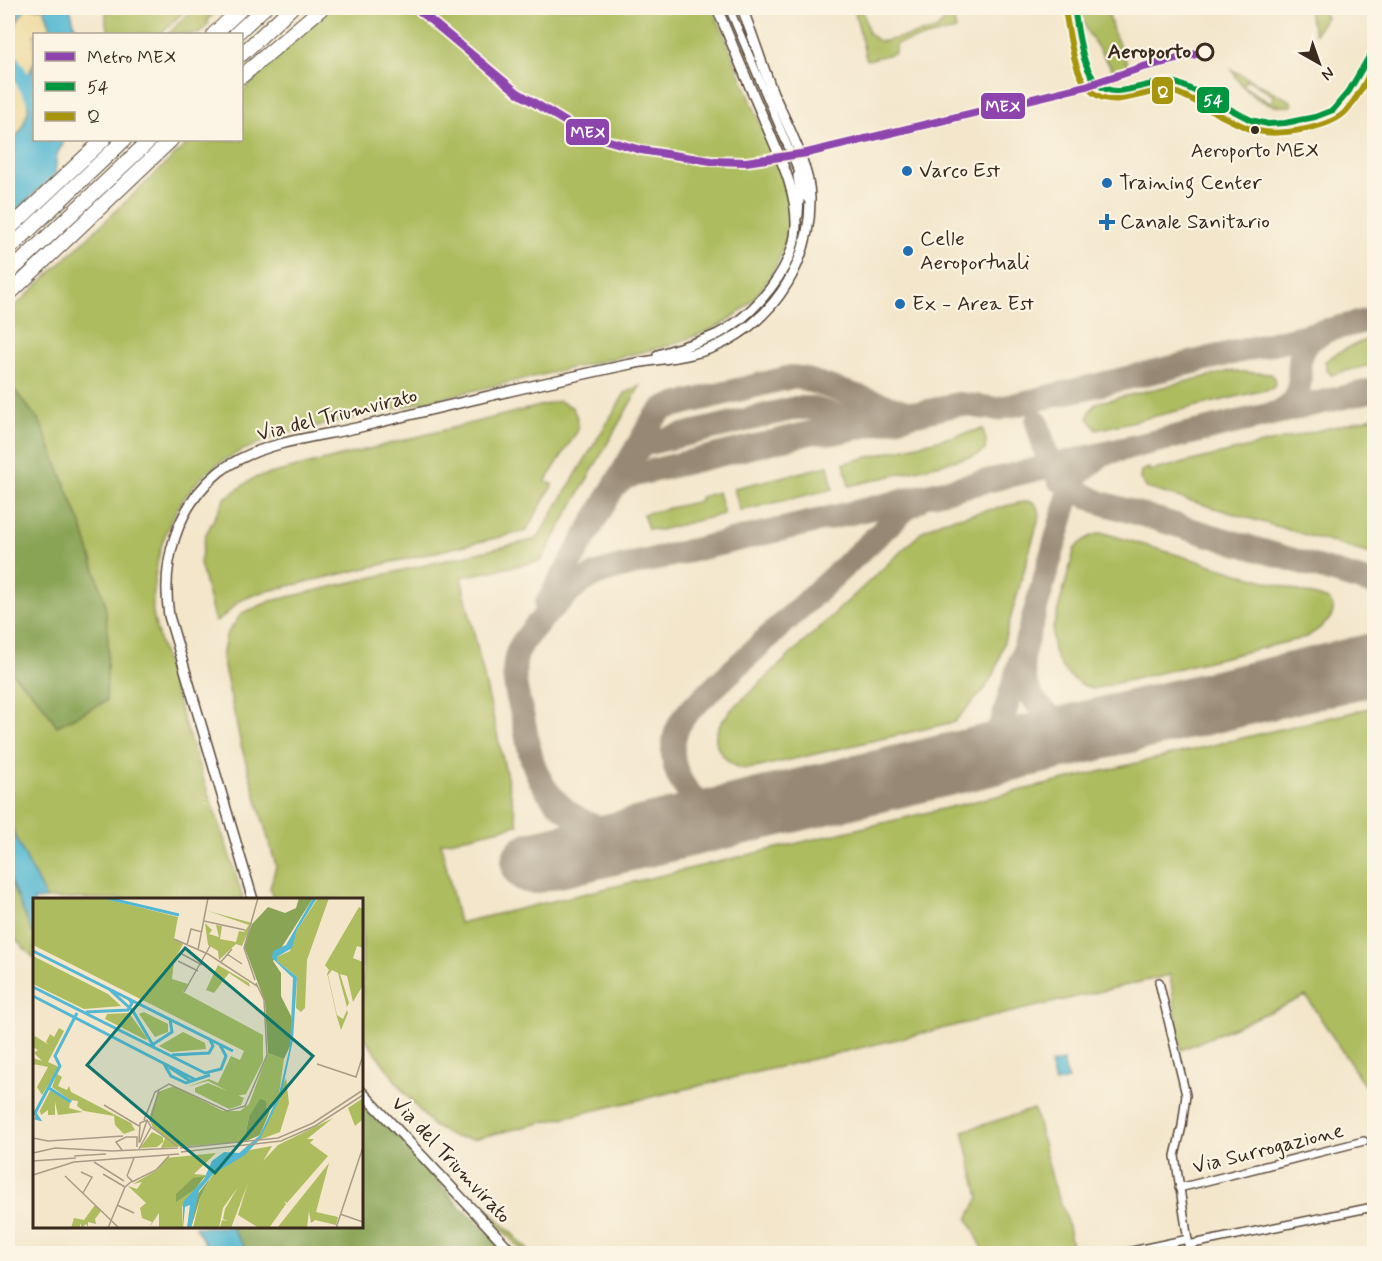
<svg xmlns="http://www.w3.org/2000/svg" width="1382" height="1261" font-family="Mynerve,sans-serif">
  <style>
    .green { fill: #adbc5f; stroke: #74733e; stroke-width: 1.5; fill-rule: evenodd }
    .forest { fill: #8aa456; stroke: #62673a; stroke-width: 1.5 }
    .sand { fill: #eeda9e; stroke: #94825e; stroke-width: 1.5 }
    .water { fill: #54b8d2; stroke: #487178; stroke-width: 1.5 }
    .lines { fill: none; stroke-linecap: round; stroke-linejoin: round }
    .river { stroke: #54b8d2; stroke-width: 16 }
    .taxiway { stroke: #978874; stroke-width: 24 }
    .runway { stroke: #978874; stroke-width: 62 }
    .minor-casing { stroke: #574638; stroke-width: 10 }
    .tertiary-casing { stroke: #574638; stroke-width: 12 }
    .motorway-casing { stroke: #574638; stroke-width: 16 }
    .minor { stroke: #fff; stroke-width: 7 }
    .tertiary { stroke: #fff; stroke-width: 9 }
    .motorway { stroke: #fff; stroke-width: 14 }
    .rail { stroke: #3b2a1e; stroke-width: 3; stroke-dasharray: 9 4.5; stroke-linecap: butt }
    .bus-1-casing { stroke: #fcf5e5; stroke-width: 10 }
    .bus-2-casing { stroke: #fcf5e5; stroke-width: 10 }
    .bus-1 { stroke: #009640; stroke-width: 6 }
    .bus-2 { stroke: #a7950e; stroke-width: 6 }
    .metro-1-casing { stroke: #fcf5e5; stroke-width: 12 }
    .metro-1 { stroke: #8e44ad; stroke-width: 8 }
    .stop-dot { fill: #fcf5e5; stroke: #3b2a1e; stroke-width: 3 }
    .bus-dot { fill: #3b2a1e; stroke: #fcf5e5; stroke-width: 2 }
    .poi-dot { fill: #1f6fb2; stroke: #fcf5e5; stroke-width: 2 }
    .labels { text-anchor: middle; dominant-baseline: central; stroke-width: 4.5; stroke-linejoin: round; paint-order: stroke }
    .bus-label { font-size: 20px; fill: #3b2a1e; stroke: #fcf5e5 }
    .stop-label { font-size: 21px; font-weight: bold; fill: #3b2a1e; stroke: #fcf5e5; text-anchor: end }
    .poi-label { font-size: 21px; fill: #3b2a1e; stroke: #fcf5e5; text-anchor: start }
    .street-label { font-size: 21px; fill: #3b2a1e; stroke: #fcf5e5 }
    .inset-river { fill: none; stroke: #54b8d2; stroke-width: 3 }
    .inset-road { fill: none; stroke: #a99b86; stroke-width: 1.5 }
    .view { fill: #0f766e; fill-opacity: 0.15; stroke: #0f766e; stroke-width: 3 }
    .inset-edge { fill: none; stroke: #3b2a1e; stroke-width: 3 }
    .line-badge { stroke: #fcf5e5; stroke-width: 2 }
    .badge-label { font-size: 16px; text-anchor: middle; font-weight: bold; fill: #fff }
  </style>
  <rect width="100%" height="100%" fill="#fcf5e5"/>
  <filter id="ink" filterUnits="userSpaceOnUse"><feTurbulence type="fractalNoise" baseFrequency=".0167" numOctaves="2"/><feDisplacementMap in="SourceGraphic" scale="12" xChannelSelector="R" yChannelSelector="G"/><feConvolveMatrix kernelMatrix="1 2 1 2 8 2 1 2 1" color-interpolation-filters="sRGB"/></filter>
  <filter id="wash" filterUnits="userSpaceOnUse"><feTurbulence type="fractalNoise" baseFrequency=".008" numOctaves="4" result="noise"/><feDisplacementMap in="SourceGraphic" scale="24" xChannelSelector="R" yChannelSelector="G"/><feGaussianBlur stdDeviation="1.35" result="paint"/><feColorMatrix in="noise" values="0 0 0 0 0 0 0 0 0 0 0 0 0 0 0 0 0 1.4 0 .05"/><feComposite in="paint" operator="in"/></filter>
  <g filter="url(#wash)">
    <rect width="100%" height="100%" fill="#f3e6cb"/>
    <path class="green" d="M 106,8 L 187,8 L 161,34 L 110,34 L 106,24 Z
      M 194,8 L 229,8 L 221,15 L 217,11 L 207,20 L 209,23 L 199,34 L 168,34 Z
      M 328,8 L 713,8 L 785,184 C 787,192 790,202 790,211 C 789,256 760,304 720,325 C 704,334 685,339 668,346 L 279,435 C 252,447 225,455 203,476 C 172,506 156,547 154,590 C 153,597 152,605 153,613 C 156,632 163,651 168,670 C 190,748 221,822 243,899 L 46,899 L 14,834 L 8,810 L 8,669 L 40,701 L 57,726 L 106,701 L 108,642 L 105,603 L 82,527 L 40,422 L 8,382 L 8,313 L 191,140 L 242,140 L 242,92 Z
      M 854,8 L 862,8 L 869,34 L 879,41 L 885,41 L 936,30 L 947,19 L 953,17 L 956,30 L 896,44 L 895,53 L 868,60 L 866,58 Z
      M 1078,8 L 1107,8 L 1113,31 L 1129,68 L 1115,73 L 1088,33 Z
      M 1307,8 L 1332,8 L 1320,8 L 1326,17 L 1315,34 Z
      M 1232,70 L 1291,101 L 1292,106 C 1265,108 1244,94 1232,70 ZM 1247,79 L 1274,96 L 1270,103 L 1243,86 Z
      M 1374,337 L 1374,364 L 1331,375 L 1327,370 L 1325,361 C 1340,350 1357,343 1374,337 Z
      M 1230,371 L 1271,374 L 1275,378 L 1275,384 L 1273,388 L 1097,430 L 1088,418 L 1090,411 L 1096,403 Z
      M 640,386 L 541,561 L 461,577 L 518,825 L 441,843 L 459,923 L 1374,707 L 1374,1100 L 1306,996 L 1181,1050 L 1170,975 L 473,1139 L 454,1137 L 433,1126 L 403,1091 L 362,1034 L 362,900 L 273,899 L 270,888 L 276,866 L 241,745 L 222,658 L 226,635 L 242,613 L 271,601 L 537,539 L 625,393 Z
      M 559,401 L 572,407 L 577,417 L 578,430 L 545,482 L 553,484 L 526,531 L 259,593 L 239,601 L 222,618 L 215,622 L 200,563 L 205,536 L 225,498 L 254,478 Z
      M 1374,417 L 1374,555 L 1146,488 L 1145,485 L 1140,479 L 1141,471 L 1149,468 L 1150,471 Z
      M 983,429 L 986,441 L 985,450 L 978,455 L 849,486 L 844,463 Z
      M 828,466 L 833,489 L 740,511 L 734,488 Z
      M 718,492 L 724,514 L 660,530 L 648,529 L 643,514 L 700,501 L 700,497 Z
      M 1027,501 L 1035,503 L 1040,514 L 996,670 L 984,690 L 954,722 L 755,768 C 750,768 744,769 740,768 C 728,764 714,749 716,735 C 717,726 725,718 730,711 L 924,530 L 942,521 Z
      M 1104,533 L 1329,600 C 1343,616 1318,629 1307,637 L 1093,689 C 1065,680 1049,658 1053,628 L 1075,548 C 1084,539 1091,535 1104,533 Z
      M 8,876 L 34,936 L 34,958 L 8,932 Z
      M 1034,1109 L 1053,1182 L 1065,1214 L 1074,1253 L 985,1253 L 968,1219 L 979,1197 L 963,1131 Z
      M 483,1205 L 484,1205 L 531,1253 L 524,1253 L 480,1206 Z"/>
    <path class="forest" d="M 8,382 L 40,422 L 82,527 L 105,603 L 108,642 L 106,701 L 57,726 L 40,701 L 8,669 Z
      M 362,1099 L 423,1163 L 458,1205 L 478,1222 L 508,1253 L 248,1253 L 231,1227 L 362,1226 Z"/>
    <path class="sand" d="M 26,8 L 44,8 L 51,27 L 44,34 L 34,34 L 34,62 L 27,86 L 29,97 L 28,111 L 22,129 L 16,137 L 8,141 C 7,100 0,40 26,8 Z"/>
    <path class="water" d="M 8,8 L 70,8 L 77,34 L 44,34 L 51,27 L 44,8 L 26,8 L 17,20 L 8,51 Z
      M 34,62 L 34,140 L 65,140 L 57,154 L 55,174 L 8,219 L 8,141 L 16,137 L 22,129 L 28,111 L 27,79 Z
      M 8,810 L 14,834 L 46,899 L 34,900 L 34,936 L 8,876 Z
      M 1063,1061 L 1068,1080 L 1055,1083 L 1050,1064 Z
      M 195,1227 L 231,1227 L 248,1253 L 211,1253 Z"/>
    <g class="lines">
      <path class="river" d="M 8,56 L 34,98"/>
      <path class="taxiway" d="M 1279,412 C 1323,390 1275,354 1323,333
        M 1037,422 L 1046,453 L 1059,480
        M 633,454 L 645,444 L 796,408 L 811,408 L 869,424
        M 1100,456 L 1080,473 L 1071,487 L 1023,653 C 1019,703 1057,733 1104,728
        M 1060,476 L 1075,490 L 1099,502 L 1374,584
        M 614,487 L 626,477 L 814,432 L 834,433 L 959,404 L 997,409 L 1374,319
        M 546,605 L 653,419 L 664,408 L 791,377 L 801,378 L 903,411 L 915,413
        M 956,763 C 978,755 991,743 1002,722 L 1020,661
        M 742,814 C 697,819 659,771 678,727 C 681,720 686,714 691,709 L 907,508 L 918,501
        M 653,835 C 601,836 552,817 533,763 C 528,747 526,730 522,714 C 517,694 510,671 518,651 C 527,631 568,591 587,579 C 597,573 610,570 621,567 L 1374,390"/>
      <path class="runway" d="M 532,863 L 1374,664"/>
    </g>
  </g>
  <g filter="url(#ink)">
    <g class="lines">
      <g class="minor-casing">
        <path id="minor" d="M 729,8 L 800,175 L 807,199
          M 797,176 L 800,198 L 799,215
          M 1159,982 L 1186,1095 L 1182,1126 L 1175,1156 L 1190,1254
          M 1179,1188 L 1364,1141
          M 1188,1245 L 1373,1207
          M 1118,1254 L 1188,1239"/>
      </g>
      <g class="tertiary-casing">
        <path id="tertiary" d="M 658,355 C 677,348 699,343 718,334 C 754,315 795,268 796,226 C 797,188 777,152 763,117 C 747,81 732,44 717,8
          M 253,900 L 169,616 C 161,563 176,507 219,472 C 256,443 311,438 356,428 C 446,406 536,384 626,365 C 659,358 695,358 725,342 C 778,314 811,259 810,198 C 810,167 786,122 773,93 C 762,65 753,36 742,8
          M 362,1092 L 514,1254"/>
      </g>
      <g class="motorway-casing">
        <path id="motorway" d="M 214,34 L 242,8
          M 236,34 L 264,8
          M 242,54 L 291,8
          M 242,76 L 322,8
          M 8,230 L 103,140
          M 8,250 L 124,140
          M 8,274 L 150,140
          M 8,295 L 171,140"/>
      </g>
      <use href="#minor" class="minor"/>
      <use href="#tertiary" class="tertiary"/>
      <use href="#motorway" class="motorway"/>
      <path class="rail" d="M 409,8 L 426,22"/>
      <g class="bus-1-casing">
        <path id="bus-1" d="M 1074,8 C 1079,33 1082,92 1117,91 C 1135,90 1153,81 1172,82 C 1184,83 1236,113 1251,120 L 1268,124 L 1285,123 L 1315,117 L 1333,110 L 1349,91 L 1374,48"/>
      </g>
      <g class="bus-2-casing">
        <path id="bus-2" d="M 1065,10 C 1070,35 1073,79 1095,94 C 1118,109 1146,88 1171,91 C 1183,93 1212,111 1224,117 C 1235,122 1246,129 1258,131 C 1280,136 1329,128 1345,112 C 1357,99 1366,81 1374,65"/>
      </g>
      <use href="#bus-1" class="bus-1"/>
      <use href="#bus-2" class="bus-2"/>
      <g class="metro-1-casing">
        <path id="metro-1" d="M 416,8 L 518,93 L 571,125 L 606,140 L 641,150 L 711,161 L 746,162 L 807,153 L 1086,86 L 1143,67 L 1208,51"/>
      </g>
      <use href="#metro-1" class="metro-1"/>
    </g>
  </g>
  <circle class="stop-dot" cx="1205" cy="52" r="8"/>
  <circle class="bus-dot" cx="1255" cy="130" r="5"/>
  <g class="poi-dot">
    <circle cx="907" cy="171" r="6"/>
    <circle cx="1107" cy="183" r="6"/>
    <path d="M1104 213h6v6h6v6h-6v6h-6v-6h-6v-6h6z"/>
    <circle cx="908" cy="251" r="6"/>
    <circle cx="900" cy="304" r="6"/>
  </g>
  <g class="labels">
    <g class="bus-label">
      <text x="1255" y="151">Aeroporto MEX</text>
    </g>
    <g class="stop-label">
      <text x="1191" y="52">Aeroporto</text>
    </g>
    <g class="poi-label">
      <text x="919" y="171">Varco Est</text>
      <text x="1119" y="183">Training Center</text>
      <text x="1120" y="222">Canale Sanitario</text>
      <text x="920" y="239">Celle<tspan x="920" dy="24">Aeroportuali</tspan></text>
      <text x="912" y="304">Ex - Area Est</text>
    </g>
    <g class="street-label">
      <text transform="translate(337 415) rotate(-14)">Via del Triumvirato</text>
      <text transform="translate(1268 1149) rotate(-14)">Via Surrogazione</text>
      <text transform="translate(451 1160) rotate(47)">Via del Triumvirato</text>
    </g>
  </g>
  <g transform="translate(33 898)">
    <rect width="330" height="330" fill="#f3e6cb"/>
    <path d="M 0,0 L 69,0 L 145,19 L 141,41 L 150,46 L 141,63 L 139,81 L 155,86 L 150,94 L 230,137 L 230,163 L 213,196 L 204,198 L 175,183 L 153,189 L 176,181 L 185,185 L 198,158 L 207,162 L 211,153 L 0,47 ZM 285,0 L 296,0 L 274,62 L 272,110 L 268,114 L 263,110 L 264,79 L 244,63 L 244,59 L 257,53 L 264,32 ZM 326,9 L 330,11 L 330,50 L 324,48 L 320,60 L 330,64 L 330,87 L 320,104 L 314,78 L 307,76 L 316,105 L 314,109 L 305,75 L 299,72 L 295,77 L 304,117 L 310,121 L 314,112 L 315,115 L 308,132 L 304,119 L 295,79 L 294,76 L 296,72 L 292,67 ZM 175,13 L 219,25 L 209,48 L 203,46 L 186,62 L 185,53 L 175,47 L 172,25 L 179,32 L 176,36 L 186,39 L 183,27 L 189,28 L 187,41 L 203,44 L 206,33 L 211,34 L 216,27 ZM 0,58 L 75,96 L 88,108 L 51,111 L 0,86 ZM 185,67 L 216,85 L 217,89 L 196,75 L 181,95 L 173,92 ZM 111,114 L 135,126 L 135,134 L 122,139 L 106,116 ZM 96,115 L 114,140 L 113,142 L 72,121 L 74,116 ZM 26,130 L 31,133 L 15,164 L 26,169 L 9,197 L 4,189 L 15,169 L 0,166 L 0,160 L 9,163 L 1,155 L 5,152 L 0,149 L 0,142 L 2,138 L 16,147 L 13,144 L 17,136 L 21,139 ZM 150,134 L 172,145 L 173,151 L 138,154 L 126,148 ZM 235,155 L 251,161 L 246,196 L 237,213 L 233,207 L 216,219 L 211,244 L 128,250 L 132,240 L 120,230 L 116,220 L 125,194 L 141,188 L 190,213 L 207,213 L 216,206 ZM 24,176 L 29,179 L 25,188 L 34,192 L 36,188 L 38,194 L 98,225 L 102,232 L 91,236 L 82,227 L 81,218 L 51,213 L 44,208 L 45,203 L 37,202 L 19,189 ZM 253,180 L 256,205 L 247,234 L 226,242 ZM 175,185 L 211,200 L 208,207 L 196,211 L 162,194 L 162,190 ZM 18,191 L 37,205 L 36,210 L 50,214 L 25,217 L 22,204 L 22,217 L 15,217 L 15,212 L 8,217 L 7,213 L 4,218 ZM 330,200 L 330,221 L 322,228 L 315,210 ZM 300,220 L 274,241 L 281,241 L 277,245 L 295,258 L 254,305 L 251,303 L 253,306 L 236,330 L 226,330 L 205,317 L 215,285 L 198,330 L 187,330 L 189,322 L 195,323 L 190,321 L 192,311 L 205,289 L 190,310 L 186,330 L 160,330 L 167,300 L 180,276 L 217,252 L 239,248 L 230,263 L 245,247 ZM 119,234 L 130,239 L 130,244 L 124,249 L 107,250 ZM 183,255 L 161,276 L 173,277 L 149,309 L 150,330 L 126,330 L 126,315 L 116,330 L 119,324 L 109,320 L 107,310 L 113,305 L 95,288 L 104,291 L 109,284 L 100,286 L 124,272 L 133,260 ZM 296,265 L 283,314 L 305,319 L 303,327 L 282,322 L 278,325 L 276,313 L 274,329 L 244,330 ZM 62,307 L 68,313 L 62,321 L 63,326 L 55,324 L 55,329 L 53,326 L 49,330 L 47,325 L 47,330 L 38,330 L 41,320 L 51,322 Z" fill="#adbc5f"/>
    <path d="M 266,0 L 280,0 L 240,63 L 248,75 L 248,98 L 259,120 L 257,148 L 251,161 L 235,155 L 232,104 L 211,48 L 219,26 L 235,9 L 252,15 L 263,10 ZM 227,201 L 233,203 L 234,212 L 237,213 L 227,237 L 211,244 L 216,219 ZM 172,278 L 162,291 L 143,304 L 143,296 L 160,280 ZM 178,279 L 167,300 L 158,330 L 164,297 Z" fill="#8aa456"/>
    <path d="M 280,0 L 284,0 L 264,32 L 259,50 L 244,59 L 244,63 L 264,79 L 260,142 L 248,198 L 227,241 L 212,257 L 180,276 L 166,293 L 158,330 L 154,330 L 157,307 L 152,309 L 150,330 L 150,304 L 171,281 L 179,263 L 191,254 L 206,255 L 227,237 L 246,196 L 257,148 L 260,80 L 239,60 L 240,53 L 253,47 Z" fill="#54b8d2"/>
    <path class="inset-river" d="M 74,0 L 146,17M 0,53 L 200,153M 0,89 L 172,175 L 188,171 L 193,158 L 187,147M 76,91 L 100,113 L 121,149M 0,98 L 163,182M 53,114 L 95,112 L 99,105 L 96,101M 119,147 L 139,134 L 137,121M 139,157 L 176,155 L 180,148 L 177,142M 131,166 L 138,178 L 153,185 L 177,177M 136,169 L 157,183M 16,190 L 38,204M 2,220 L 6,221 L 2,215 L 27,168 L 22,158 L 44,115"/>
    <path class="inset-road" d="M 171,23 L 212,32M 141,41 L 175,56 L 224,88M 154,47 L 158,31 L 169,34M 165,52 L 175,0M 149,56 L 169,67M 194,56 L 209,66M 145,63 L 165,73M 187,65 L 199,51M 222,82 L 211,50 L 225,0M 151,94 L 177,48M 284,166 L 323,179 L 330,157M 71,207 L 106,228M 111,222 L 122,194 L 136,186 L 194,213 L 212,208 L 234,157 L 231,102 L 223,85M 117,224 L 126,192M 118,229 L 144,248M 0,240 L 15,243 L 90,238M 107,244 L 114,222M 106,245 L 107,225 L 114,222 L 118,229 L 106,251M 147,250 L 245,240 L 280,225 L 330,192M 89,252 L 83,244 L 93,239 L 104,239 L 104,249M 148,254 L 248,243 L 282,228 L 330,197M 0,255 L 22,250 L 79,253 L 145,250M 41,258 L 73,256M 0,263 L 43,260M 61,264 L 91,283M 48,274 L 59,279 L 50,295M 70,276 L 92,289M 0,277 L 41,264 L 146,256M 32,278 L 86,330M 94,278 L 101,260M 99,284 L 123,272 L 136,258M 84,307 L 101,315M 307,316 L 330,324M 75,330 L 92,289 L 99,283 L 94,278M 303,330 L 330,249"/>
    <path class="view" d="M 152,50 L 280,158 L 182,275 L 54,167 Z"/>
    <rect width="330" height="330" class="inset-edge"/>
  </g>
  <g class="line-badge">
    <rect x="1151" y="76" width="23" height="29" rx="6" fill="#a7950e"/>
    <rect x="1196" y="86" width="34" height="28" rx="6" fill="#009640"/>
    <rect x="980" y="92" width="46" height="28" rx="6" fill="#8e44ad"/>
    <rect x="565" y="118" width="45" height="28" rx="6" fill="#8e44ad"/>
  </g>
  <g class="badge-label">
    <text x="1163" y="97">Q</text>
    <text x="1213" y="106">54</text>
    <text x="1003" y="112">MEX</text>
    <text x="588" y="138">MEX</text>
  </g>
  <rect width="1382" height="1261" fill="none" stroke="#fcf5e5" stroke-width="30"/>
  <rect x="33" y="33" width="210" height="108" fill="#fcf5e5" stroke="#afa495" stroke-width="1.5"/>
  <rect x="45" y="52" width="30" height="9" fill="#8e44ad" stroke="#afa495" stroke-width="1.5"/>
  <text x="87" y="63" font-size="18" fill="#3b2a1e">Metro MEX</text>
  <rect x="45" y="82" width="30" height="9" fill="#009640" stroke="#afa495" stroke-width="1.5"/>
  <text x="87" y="93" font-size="18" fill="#3b2a1e">54</text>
  <rect x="45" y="112" width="30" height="9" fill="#a7950e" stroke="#afa495" stroke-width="1.5"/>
  <text x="87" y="123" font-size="18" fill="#3b2a1e">Q</text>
  <g transform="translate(1319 63) rotate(140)" stroke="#fcf5e5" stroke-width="4.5" paint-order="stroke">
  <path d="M0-4.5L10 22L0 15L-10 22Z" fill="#3b2a1e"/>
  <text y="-9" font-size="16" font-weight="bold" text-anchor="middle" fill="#3b2a1e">N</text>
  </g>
</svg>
